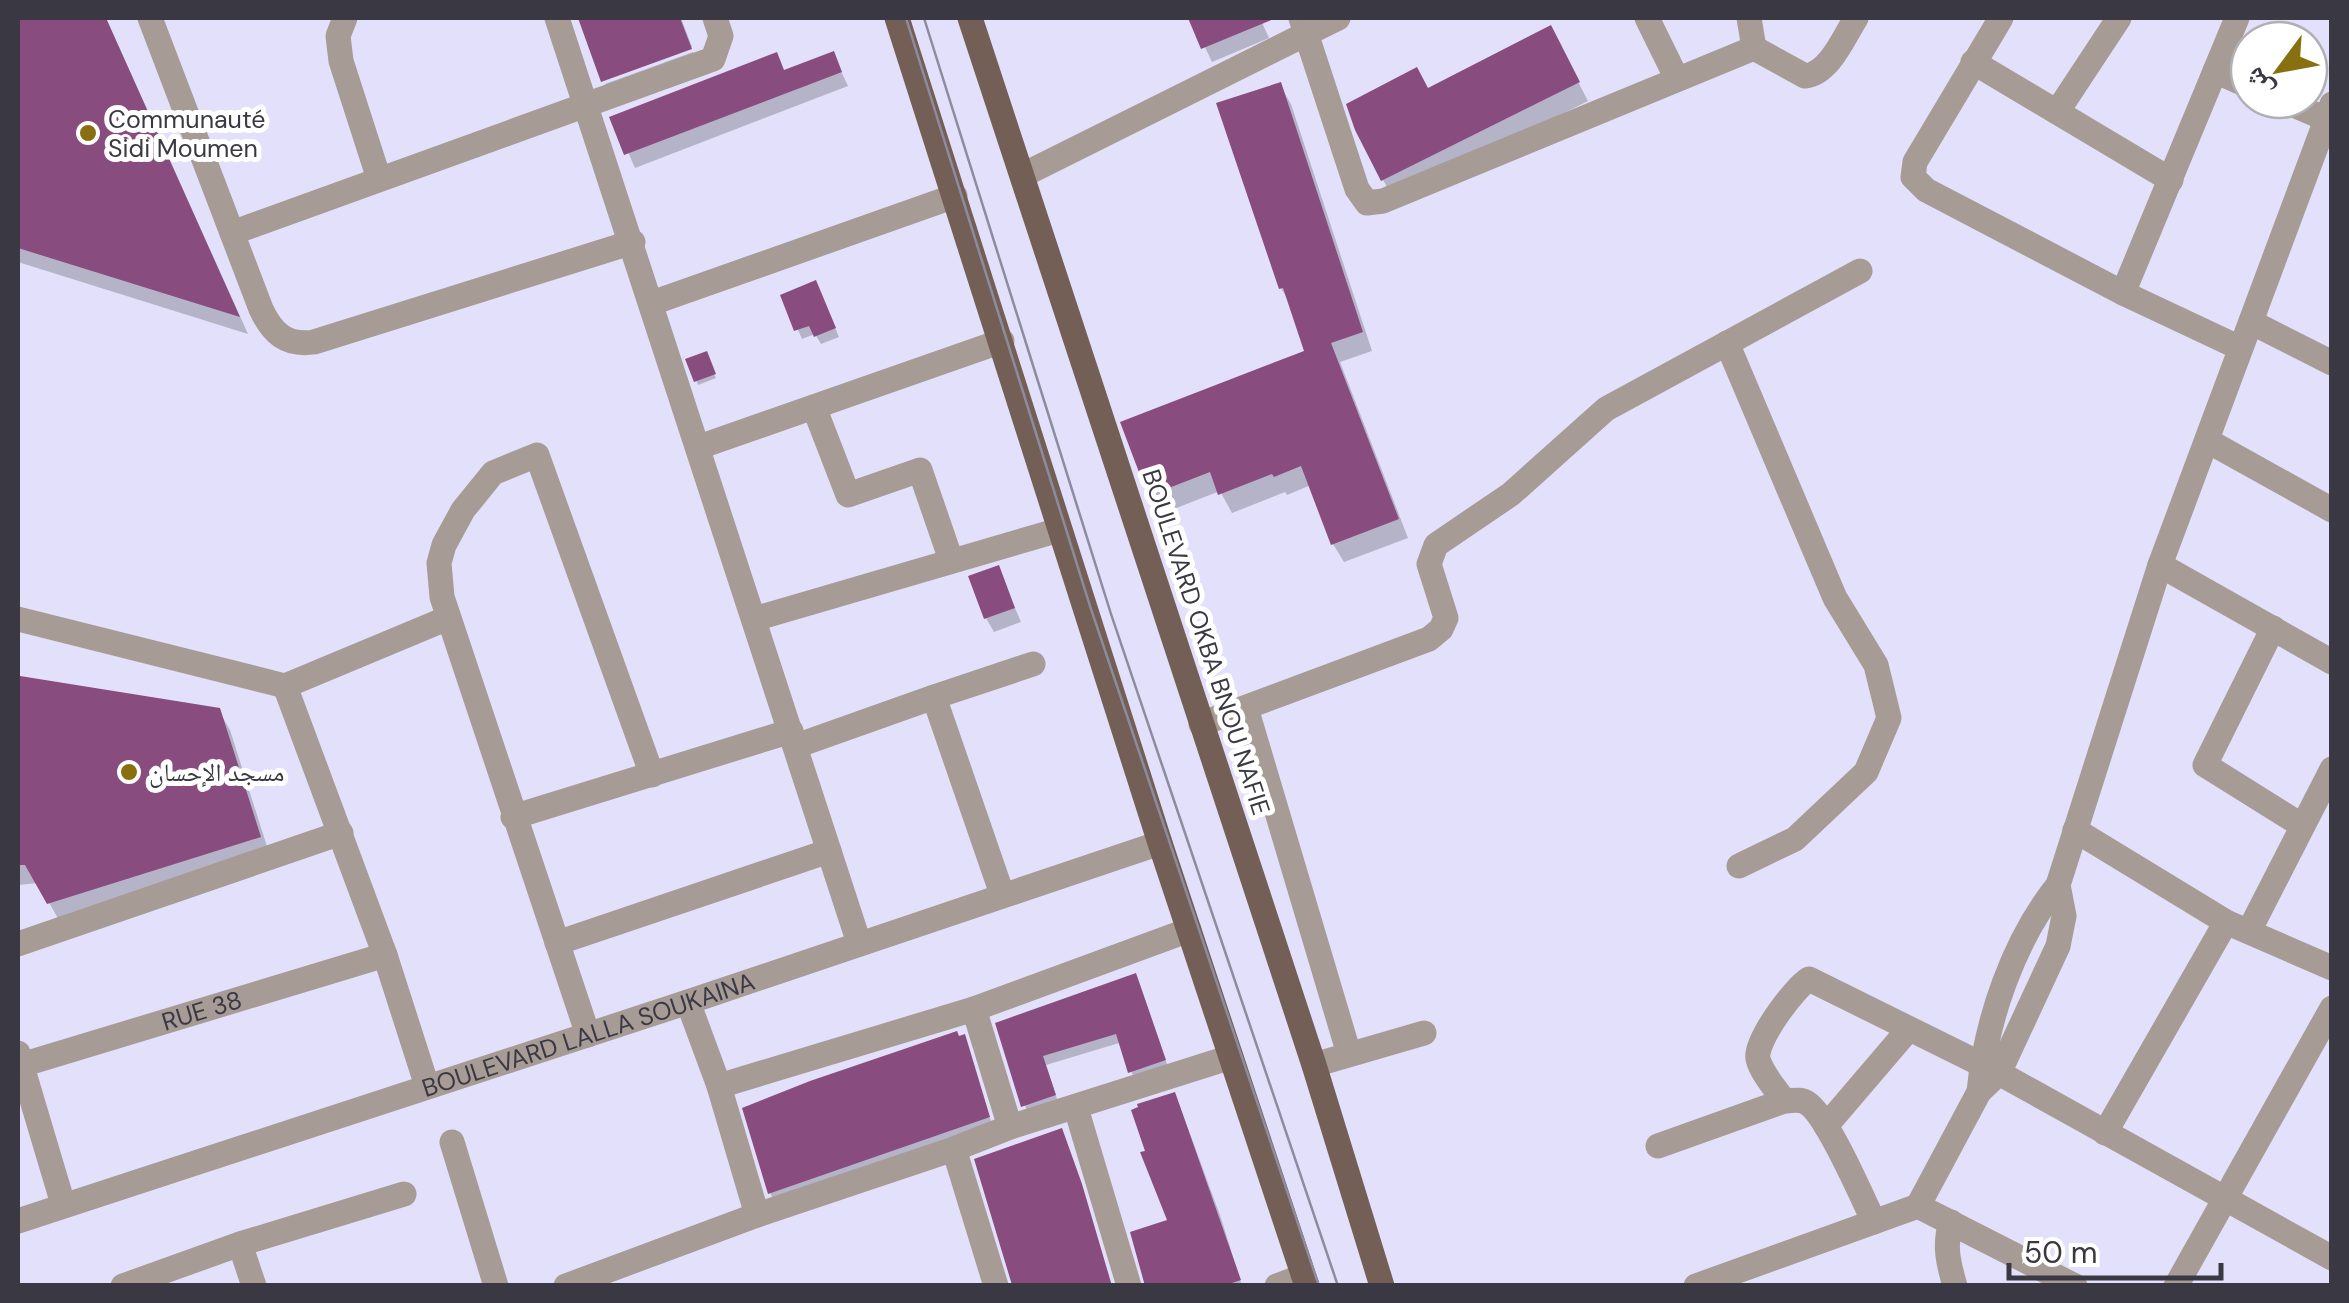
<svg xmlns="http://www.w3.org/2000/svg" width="2349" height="1303" font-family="'DM Sans','Noto Naskh Arabic',sans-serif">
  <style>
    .shadow { fill: #0003 }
    .building { fill: #894c7e }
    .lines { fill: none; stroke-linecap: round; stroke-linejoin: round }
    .minor { stroke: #a69b95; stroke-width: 25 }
    .major { stroke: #735f55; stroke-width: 25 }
    .tram { stroke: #8d8c9e; stroke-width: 2.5 }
    .poi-dot { fill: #887011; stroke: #fff; stroke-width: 4 }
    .labels { text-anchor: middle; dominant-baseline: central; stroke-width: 10; stroke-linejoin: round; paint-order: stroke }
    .poi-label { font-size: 25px; fill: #3a3943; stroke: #fff; text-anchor: start }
    .street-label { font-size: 25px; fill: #3a3943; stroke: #fff }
  </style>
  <rect width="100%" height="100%" fill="#e2e0fa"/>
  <path class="shadow" d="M 18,18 L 106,18 L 248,334 L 18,262 Z
    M 580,18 L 681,18 L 692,47 L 602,79 Z
    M 1191,18 L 1260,18 L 1269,38 L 1212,62 Z
    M 1560,47 L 1588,101 L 1394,199 L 1383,180 L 1428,91 Z
    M 693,52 L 698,64 L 611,95 L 605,84 Z
    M 833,54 L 848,86 L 635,168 L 613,118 L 785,73 Z
    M 1280,85 L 1291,104 L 1372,351 L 1340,362 L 1408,538 L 1344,562 L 1333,544 L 1311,485 L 1287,495 L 1285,492 L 1232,513 L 1220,491 L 1161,514 L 1150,495 L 1307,353 L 1291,305 L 1281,288 Z
    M 820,292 L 839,337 L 821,344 L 815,334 L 802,339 L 783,296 Z
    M 705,354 L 716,378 L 698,385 L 689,360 Z
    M 998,568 L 1021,622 L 994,632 L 986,618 Z
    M 22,678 L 219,711 L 230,730 L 270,856 L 60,922 L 38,883 L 18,885 L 18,710 Z
    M 1140,985 L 1169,1070 L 1135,1080 L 1119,1043 L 1046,1065 L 1059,1105 L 1028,1114 L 998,1025 Z
    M 963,1037 L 993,1127 L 775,1202 L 770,1193 Z
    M 1179,1104 L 1221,1218 L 1242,1286 L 1147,1286 L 1171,1222 Z"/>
  <path class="building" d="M 18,18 L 106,18 L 240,317 L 18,248 Z
    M 578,18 L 680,18 L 692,49 L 601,82 Z
    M 1188,18 L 1276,18 L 1201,49 Z
    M 1551,25 L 1580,82 L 1381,181 L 1355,130 L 1346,104 L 1417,67 L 1428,88 Z
    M 834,51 L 842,72 L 624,155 L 609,117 L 777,52 L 784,70 Z
    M 1281,82 L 1363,332 L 1331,343 L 1399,519 L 1331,545 L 1301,466 L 1274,477 L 1272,474 L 1218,495 L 1210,472 L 1148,496 L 1120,422 L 1304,351 L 1283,288 L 1279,289 L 1216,103 Z
    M 816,280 L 836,328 L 814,337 L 809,326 L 794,331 L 780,295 Z
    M 707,351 L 716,374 L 694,382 L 685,359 Z
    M 999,565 L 1015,608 L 984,619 L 968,576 Z
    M 20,676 L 220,708 L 261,837 L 47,904 L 25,865 L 18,865 L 18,693 Z
    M 1136,973 L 1166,1060 L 1128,1073 L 1116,1034 L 1043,1056 L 1056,1095 L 1021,1107 L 995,1023 Z
    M 957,1031 L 959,1036 L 965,1034 L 990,1117 L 768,1194 L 742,1108 L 810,1081 Z
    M 1175,1092 L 1241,1280 L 1223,1286 L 1145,1286 L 1130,1232 L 1167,1220 L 1140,1152 L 1145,1151 L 1131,1110 L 1138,1107 L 1137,1104 Z
    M 1062,1128 L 1082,1184 L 1112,1286 L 1012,1285 L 974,1159 Z"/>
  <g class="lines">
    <g class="minor">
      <path d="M 150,18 L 261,309 C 272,333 286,346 314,342 L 633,242"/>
      <path d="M 345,18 L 338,36 L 341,61 L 379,179"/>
      <path d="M 557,18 L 859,943"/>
      <path d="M 1301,18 L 1357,189 L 1367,203 L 1383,201 L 1754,48"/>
      <path d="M 1647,18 L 1677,79"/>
      <path d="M 1749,18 L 1754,48"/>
      <path d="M 2001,18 L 1915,162 L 1913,177 L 1926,190 L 2123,293 L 2240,348"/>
      <path d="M 1754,48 L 1805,76 C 1829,74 1844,37 1856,18"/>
      <path d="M 1973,62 L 2171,180"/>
      <path d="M 2215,71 L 2249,86"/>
      <path d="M 2282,100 L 2326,119"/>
      <path d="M 2057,112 L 2119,18"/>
      <path d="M 1023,175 L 1338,18"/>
      <path d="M 232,233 L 713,59 L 721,36 L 715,18"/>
      <path d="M 2123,293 L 2237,18"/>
      <path d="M 652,303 L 955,196"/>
      <path d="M 2251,322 L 2332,363"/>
      <path d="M 1727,343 L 1835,598 L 1876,665 L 1889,718 L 1866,772 L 1795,839 L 1739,866"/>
      <path d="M 814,407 L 848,495 L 920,470 L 951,560"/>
      <path d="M 2208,441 L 2332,510"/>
      <path d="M 699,447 L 1002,341"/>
      <path d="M 2160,565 L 2332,662"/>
      <path d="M 18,619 L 285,686 L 448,618"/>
      <path d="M 754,619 L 1059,530"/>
      <path d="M 2273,628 L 2205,765 L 2301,825"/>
      <path d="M 285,686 L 385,955 L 427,1086"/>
      <path d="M 934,697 L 1033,664"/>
      <path d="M 1246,708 L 1349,1054"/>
      <path d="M 1201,724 L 1429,639 L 1441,629 L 1446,618 L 1429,564 L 1436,545 L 1511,494 L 1606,409 L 1860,271"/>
      <path d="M 796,746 L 934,697 L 1002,894"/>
      <path d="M 513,817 L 791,731"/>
      <path d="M 2075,830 L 2226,922 L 2332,968"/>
      <path d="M 2249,931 L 2332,769"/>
      <path d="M 557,943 L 829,851"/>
      <path d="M 18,944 L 341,833"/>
      <path d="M 688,1002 L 719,1086 L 757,1215"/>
      <path d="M 974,1009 L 1010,1127"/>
      <path d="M 588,1035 L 442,597 L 439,563 L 444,545 L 463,510 L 493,473 L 537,455 L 652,775"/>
      <path d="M 18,1053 L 63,1204"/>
      <path d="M 1314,1065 L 1424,1033"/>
      <path id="s1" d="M 18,1066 L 385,955"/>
      <path d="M 719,1086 L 974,1009 L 1189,930"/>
      <path d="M 1979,1092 C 1986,1021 2013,941 2058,885 L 2160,565 L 2332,104"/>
      <path d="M 1784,1101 C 1776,1089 1762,1074 1758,1059 C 1754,1042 1794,988 1809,979 L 1999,1073 L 2332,1258"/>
      <path d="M 1076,1108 L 1129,1286"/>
      <path d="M 1826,1126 L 1908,1030"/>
      <path d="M 2105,1133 L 2226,922"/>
      <path d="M 452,1142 L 496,1286"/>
      <path d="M 1658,1146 L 1784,1101 C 1792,1101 1800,1098 1807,1103 C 1827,1115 1862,1197 1874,1222"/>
      <path d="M 954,1149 L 996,1286"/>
      <path d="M 1918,1206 L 2075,1286"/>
      <path id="s2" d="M 18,1221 L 688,1002 L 1160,843"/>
      <path d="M 1951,1222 C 1944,1245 1948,1262 1955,1286"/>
      <path d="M 240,1244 L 254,1286"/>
      <path d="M 123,1286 L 240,1244 L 404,1194"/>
      <path d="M 566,1286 L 757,1215 L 954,1149 L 1010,1127 L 1231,1057"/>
      <path d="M 1277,1286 L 1303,1276"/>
      <path d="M 1696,1286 L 1918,1206 L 1979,1092 L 1999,1073 L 2058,946 L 2064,916 L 2058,885"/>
      <path d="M 2176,1286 L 2332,1008"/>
    </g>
    <path class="major" d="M 897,18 L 1160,843 L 1307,1286
      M 970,18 L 1314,1065 L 1382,1286"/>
    <path class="tram" d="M 906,18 L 1090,606 L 1319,1286
      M 924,18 L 1111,614 L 1338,1286"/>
  </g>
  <g class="poi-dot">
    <circle cx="88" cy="133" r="10"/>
    <circle cx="129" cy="772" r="10"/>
  </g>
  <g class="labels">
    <g class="poi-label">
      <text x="108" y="119">Communauté<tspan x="108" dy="29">Sidi Moumen</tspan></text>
      <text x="149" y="772">مسجد الإحسان</text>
    </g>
    <g class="street-label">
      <text transform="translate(1206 642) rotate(72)">BOULEVARD OKBA BNOU NAFIE</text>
      <text stroke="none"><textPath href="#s1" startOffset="192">RUE 38</textPath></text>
      <text stroke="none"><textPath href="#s2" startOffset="600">BOULEVARD LALLA SOUKAINA</textPath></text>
    </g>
  </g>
  <rect width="2349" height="1303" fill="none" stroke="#3a3943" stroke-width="40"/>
  <g transform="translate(2279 70) rotate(238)"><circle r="48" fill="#ffffff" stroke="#b0b0b4" stroke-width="2.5"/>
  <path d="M0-8L18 38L0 25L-18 38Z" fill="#887011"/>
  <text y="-15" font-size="28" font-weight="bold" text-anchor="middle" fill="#3a3943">ش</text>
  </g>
  <path d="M2009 1263v15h212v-15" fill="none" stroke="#3a3943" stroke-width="5"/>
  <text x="2024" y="1263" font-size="30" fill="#3a3943" stroke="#ffffff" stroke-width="8" paint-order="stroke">50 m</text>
</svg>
